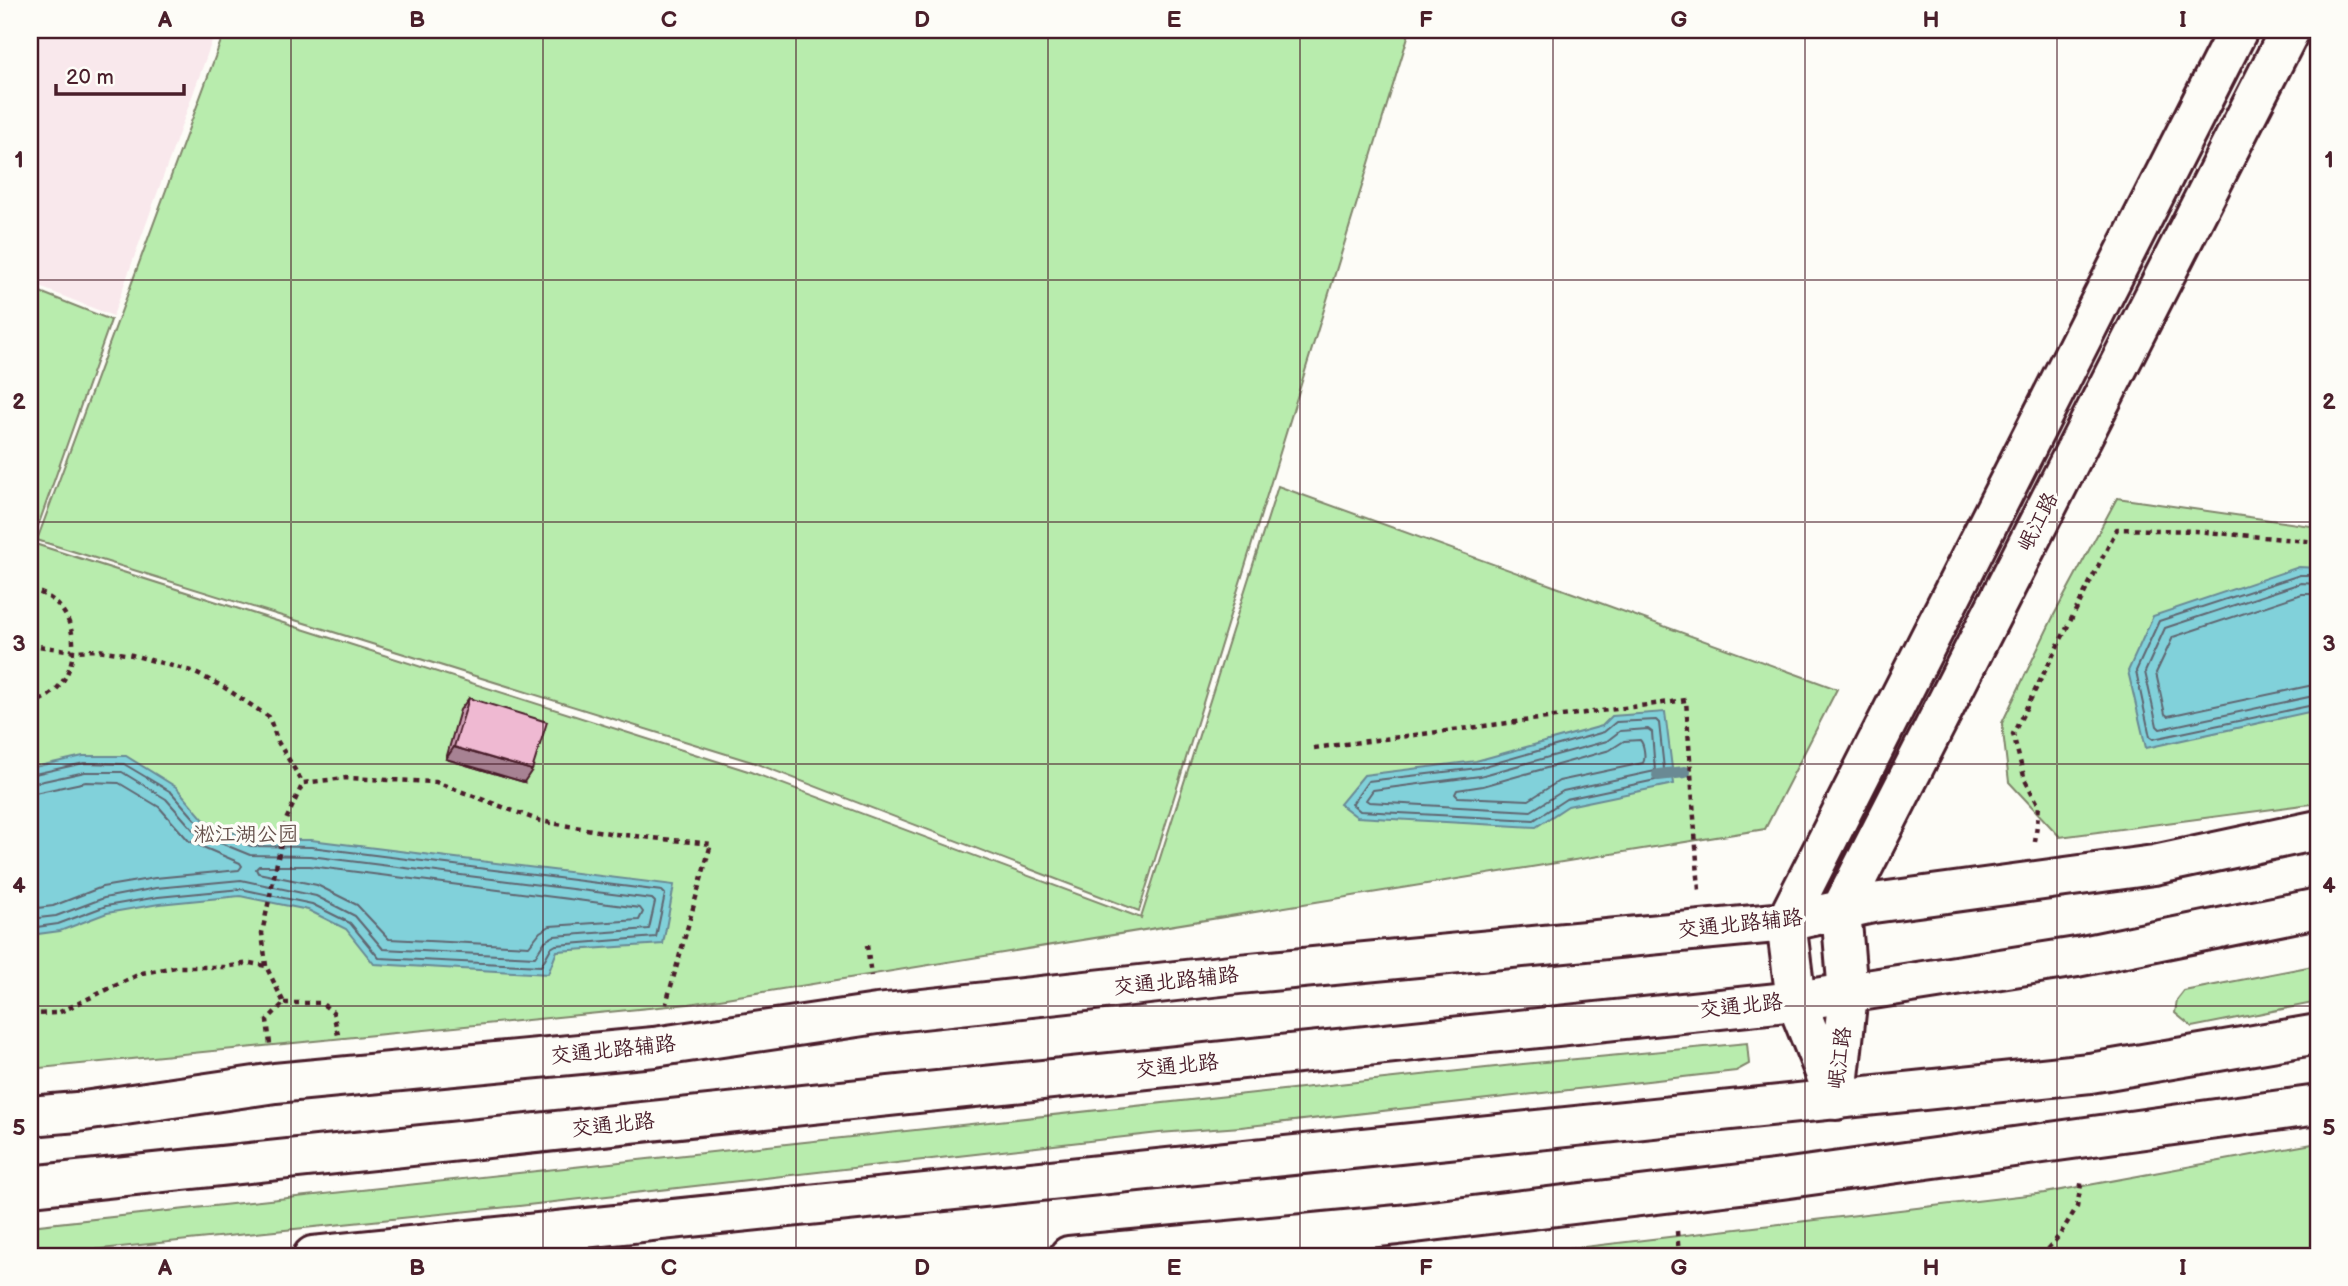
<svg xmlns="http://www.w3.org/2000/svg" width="2348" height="1286" font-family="'Balsamiq Sans','LXGW WenKai TC',sans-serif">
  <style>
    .built { fill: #f9e8ec }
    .green { fill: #b8ecad; stroke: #81866c; stroke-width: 2 }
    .water { fill: #81d1da; stroke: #6b8a94; stroke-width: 2 }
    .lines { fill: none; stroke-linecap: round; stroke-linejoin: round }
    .shore { stroke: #606671; stroke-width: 2 }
    .stream { stroke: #6b8a94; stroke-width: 12 }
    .minor-casing { stroke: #4a1f2b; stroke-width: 44 }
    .major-casing { stroke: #4a1f2b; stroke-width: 44 }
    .path { stroke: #4a1f2b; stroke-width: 4.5; stroke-dasharray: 5 5; stroke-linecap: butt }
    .minor { stroke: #fdfcf7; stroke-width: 38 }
    .major { stroke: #fdfcf7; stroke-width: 38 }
    .wall { fill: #ce9fb5; stroke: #4a1f2b; stroke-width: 2 }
    .shaded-wall { fill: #a78293; stroke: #4a1f2b; stroke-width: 2 }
    .building { fill: #efb9d2; stroke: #4a1f2b; stroke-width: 2 }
    .grid { fill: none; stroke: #4a1f2b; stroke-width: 2; stroke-opacity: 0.55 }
    .labels { text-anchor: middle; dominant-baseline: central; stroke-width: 7; stroke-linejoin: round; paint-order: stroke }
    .street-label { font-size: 21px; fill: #4a1f2b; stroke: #fdfcf7 }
    .park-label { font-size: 21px; fill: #66524c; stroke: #fdfcf7 }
    .neatline { fill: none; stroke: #4a1f2b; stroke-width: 2.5 }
    .grid-label { font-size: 23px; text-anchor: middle; font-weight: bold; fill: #4a1f2b }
  </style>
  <rect width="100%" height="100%" fill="#fdfcf7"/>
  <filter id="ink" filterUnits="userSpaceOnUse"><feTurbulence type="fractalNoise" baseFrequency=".0143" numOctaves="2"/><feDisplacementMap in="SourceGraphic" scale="14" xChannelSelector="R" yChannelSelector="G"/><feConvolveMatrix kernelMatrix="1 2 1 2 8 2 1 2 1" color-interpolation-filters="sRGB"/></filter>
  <g filter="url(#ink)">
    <path class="built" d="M 30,30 L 216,30 L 113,316 L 30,283 Z"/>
    <path class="green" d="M 225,30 L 1410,30 L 1139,911 L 752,762 L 37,540 Z
      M 30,288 L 111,320 L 32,543 L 748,771 L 1141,918 L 1278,486 L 1837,689 L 1765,829 L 689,1004 L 30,1069 Z
      M 2117,498 L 2318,527 L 2318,803 L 2060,837 L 2009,782 L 2002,723 L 2054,615 Z
      M 2318,965 L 2318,1002 L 2192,1027 L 2175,1013 L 2177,1000 L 2184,991 Z
      M 1747,1043 L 1749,1064 L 1736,1071 L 1241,1127 L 1159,1133 L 519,1206 L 33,1256 L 30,1254 L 30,1226 L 1523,1064 Z
      M 2318,1143 L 2318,1256 L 1507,1256 L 2045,1193 Z"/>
    <path class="water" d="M 2299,567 L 2318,568 L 2318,710 L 2146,748 L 2128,671 L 2153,616 Z
      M 1665,712 L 1674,784 L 1568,806 L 1536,827 L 1357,817 L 1340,804 L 1364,775 L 1476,761 L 1602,726 L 1612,716 Z
      M 83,756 L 126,756 L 176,787 L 204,820 L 252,840 L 311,840 L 674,885 L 663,944 L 557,951 L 548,974 L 374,964 L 346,929 L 308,910 L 240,896 L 159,904 L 107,913 L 60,931 L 30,935 L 30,768 Z"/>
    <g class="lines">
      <path class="shore" d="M 2318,575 L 2300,575 L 2159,621 L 2136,671 L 2150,737 L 2153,739 L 2318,704
        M 2318,584 L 2301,583 L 2165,628 L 2145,672 L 2157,726 L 2160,729 L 2318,695
        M 2318,594 L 2302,594 L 2173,637 L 2156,673 L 2165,714 L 2168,716 L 2318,684
        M 1656,720 L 1659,723 L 1665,778 L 1566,799 L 1534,820 L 1360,811 L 1352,804 L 1368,781 L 1478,768 L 1604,732 L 1616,722 Z
        M 1648,729 L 1652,732 L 1655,771 L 1563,791 L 1531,811 L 1369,802 L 1366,800 L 1373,790 L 1480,776 L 1607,741 L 1620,731 Z
        M 1640,740 C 1644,744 1646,758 1643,763 L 1559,781 L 1529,800 L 1458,797 L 1455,794 L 1457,790 L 1483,786 L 1610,750 L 1624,741 Z
        M 30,775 L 84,763 L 124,764 L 171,792 L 201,826 L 251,846 L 311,847 L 662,891 L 665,894 L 656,937 L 556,945 L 551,948 L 541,966 L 379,958 L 350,923 L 312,904 L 241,889 L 158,897 L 106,906 L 58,924 L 30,928
        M 30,784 L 85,772 L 122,772 L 166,799 L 196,833 L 250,855 L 310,856 L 652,899 L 655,902 L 649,929 L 554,936 L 545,941 L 535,957 L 383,949 L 355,916 L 316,896 L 241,880 L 156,888 L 104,898 L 56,916 L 30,919
        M 30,794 L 86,782 L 119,783 L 159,807 L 189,841 L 240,863 L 242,866 L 239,870 L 155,878 L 102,887 L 53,906 L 30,909
        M 259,866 L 310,866 L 640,908 L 643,912 L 639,920 L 550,926 L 540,932 L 529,946 L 389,939 L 357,905 L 317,885 L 258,873 L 256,869 Z"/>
      <path class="stream" d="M 1658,775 L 1685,772"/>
      <g class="minor-casing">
        <path id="minor" d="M 1837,1095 L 1848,994 L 1841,910 L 2290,30
          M 1836,1100 L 1796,1001 L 1786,922 L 2238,30
          M 30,1116 L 77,1112 L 275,1083 L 654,1047 L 877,1014 L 1239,974 L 1786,922 L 1873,903 L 2154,865 L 2318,830
          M 1069,1256 L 1398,1225 L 1782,1179 L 2318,1105"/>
      </g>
      <g class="major-casing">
        <path id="major" d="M 30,1186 L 1796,1001 L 2077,957 L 2318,908
          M 313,1256 L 2090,1073 L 2318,1034"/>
      </g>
      <path class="path" d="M 30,590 C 88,600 87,692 30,703
        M 30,645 L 74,651 L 98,650 L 132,655 L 191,671 L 222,686 L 269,717 L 278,742 L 303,783 L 345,778 L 436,782 L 540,821 L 615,834 L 711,844 L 666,1004
        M 1314,748 L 1686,700 L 1699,891
        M 2035,842 L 2039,806 L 2025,780 L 2013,734 L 2117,529 L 2195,531 L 2318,542
        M 867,945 L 871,976
        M 266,966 L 262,933 L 286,820 L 303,783
        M 284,1003 L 321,1003 L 333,1012 L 338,1035
        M 30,1014 L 58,1013 L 142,973 L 176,967 L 225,967 L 250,963 L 266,966 L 284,1003 L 267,1020 L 270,1044
        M 1677,1231 L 1679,1256
        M 2041,1256 L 2059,1236 L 2077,1207 L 2082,1179"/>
      <use href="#minor" class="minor"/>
      <use href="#major" class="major"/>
    </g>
    <path class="wall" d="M 469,698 L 524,782 L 446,759 L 460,710 Z"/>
    <path class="shaded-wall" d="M 454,747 L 532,770 L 524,782 L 446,759 Z"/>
    <path class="building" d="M 469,698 L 547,722 L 532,770 L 454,747 Z"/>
  </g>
  <path class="grid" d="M 291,30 L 291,1256M 543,30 L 543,1256M 796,30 L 796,1256M 1048,30 L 1048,1256M 1300,30 L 1300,1256M 1553,30 L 1553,1256M 1805,30 L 1805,1256M 2057,30 L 2057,1256M 30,280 L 2318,280M 30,522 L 2318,522M 30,764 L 2318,764M 30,1006 L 2318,1006"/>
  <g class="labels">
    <g class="street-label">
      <text transform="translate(2038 522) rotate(-63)">岷江路</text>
      <text transform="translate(1740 924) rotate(-6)">交通北路辅路</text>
      <text transform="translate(1176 981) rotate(-6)">交通北路辅路</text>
      <text transform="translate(1741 1006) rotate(-6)">交通北路</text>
      <text transform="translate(613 1050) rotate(-6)">交通北路辅路</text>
      <text transform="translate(1840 1058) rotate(-83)">岷江路</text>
      <text transform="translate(1177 1066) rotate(-6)">交通北路</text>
      <text transform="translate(613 1125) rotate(-6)">交通北路</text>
    </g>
    <g class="park-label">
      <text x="246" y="834">淞江湖公园</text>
    </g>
  </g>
  <rect width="2348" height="1286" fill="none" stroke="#fdfcf7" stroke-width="77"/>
  <path d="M56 84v10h128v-10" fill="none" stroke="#4a1f2b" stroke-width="3.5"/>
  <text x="66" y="84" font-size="21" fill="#4a1f2b" stroke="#fdfcf7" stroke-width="5" paint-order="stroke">20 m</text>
  <rect x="38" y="38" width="2272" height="1210" class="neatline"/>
  <g class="grid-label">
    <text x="165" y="27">A</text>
    <text x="417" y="27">B</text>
    <text x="669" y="27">C</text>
    <text x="922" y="27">D</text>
    <text x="1174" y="27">E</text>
    <text x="1426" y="27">F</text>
    <text x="1679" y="27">G</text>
    <text x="1931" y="27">H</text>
    <text x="2183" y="27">I</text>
    <text x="19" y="167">1</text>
    <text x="2329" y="167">1</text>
    <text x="19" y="409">2</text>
    <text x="2329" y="409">2</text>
    <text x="19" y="651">3</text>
    <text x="2329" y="651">3</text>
    <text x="19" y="893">4</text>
    <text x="2329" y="893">4</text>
    <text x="19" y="1135">5</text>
    <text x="2329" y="1135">5</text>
    <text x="165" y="1275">A</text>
    <text x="417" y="1275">B</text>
    <text x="669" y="1275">C</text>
    <text x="922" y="1275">D</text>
    <text x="1174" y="1275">E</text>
    <text x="1426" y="1275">F</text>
    <text x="1679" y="1275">G</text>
    <text x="1931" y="1275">H</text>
    <text x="2183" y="1275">I</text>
  </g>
</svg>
